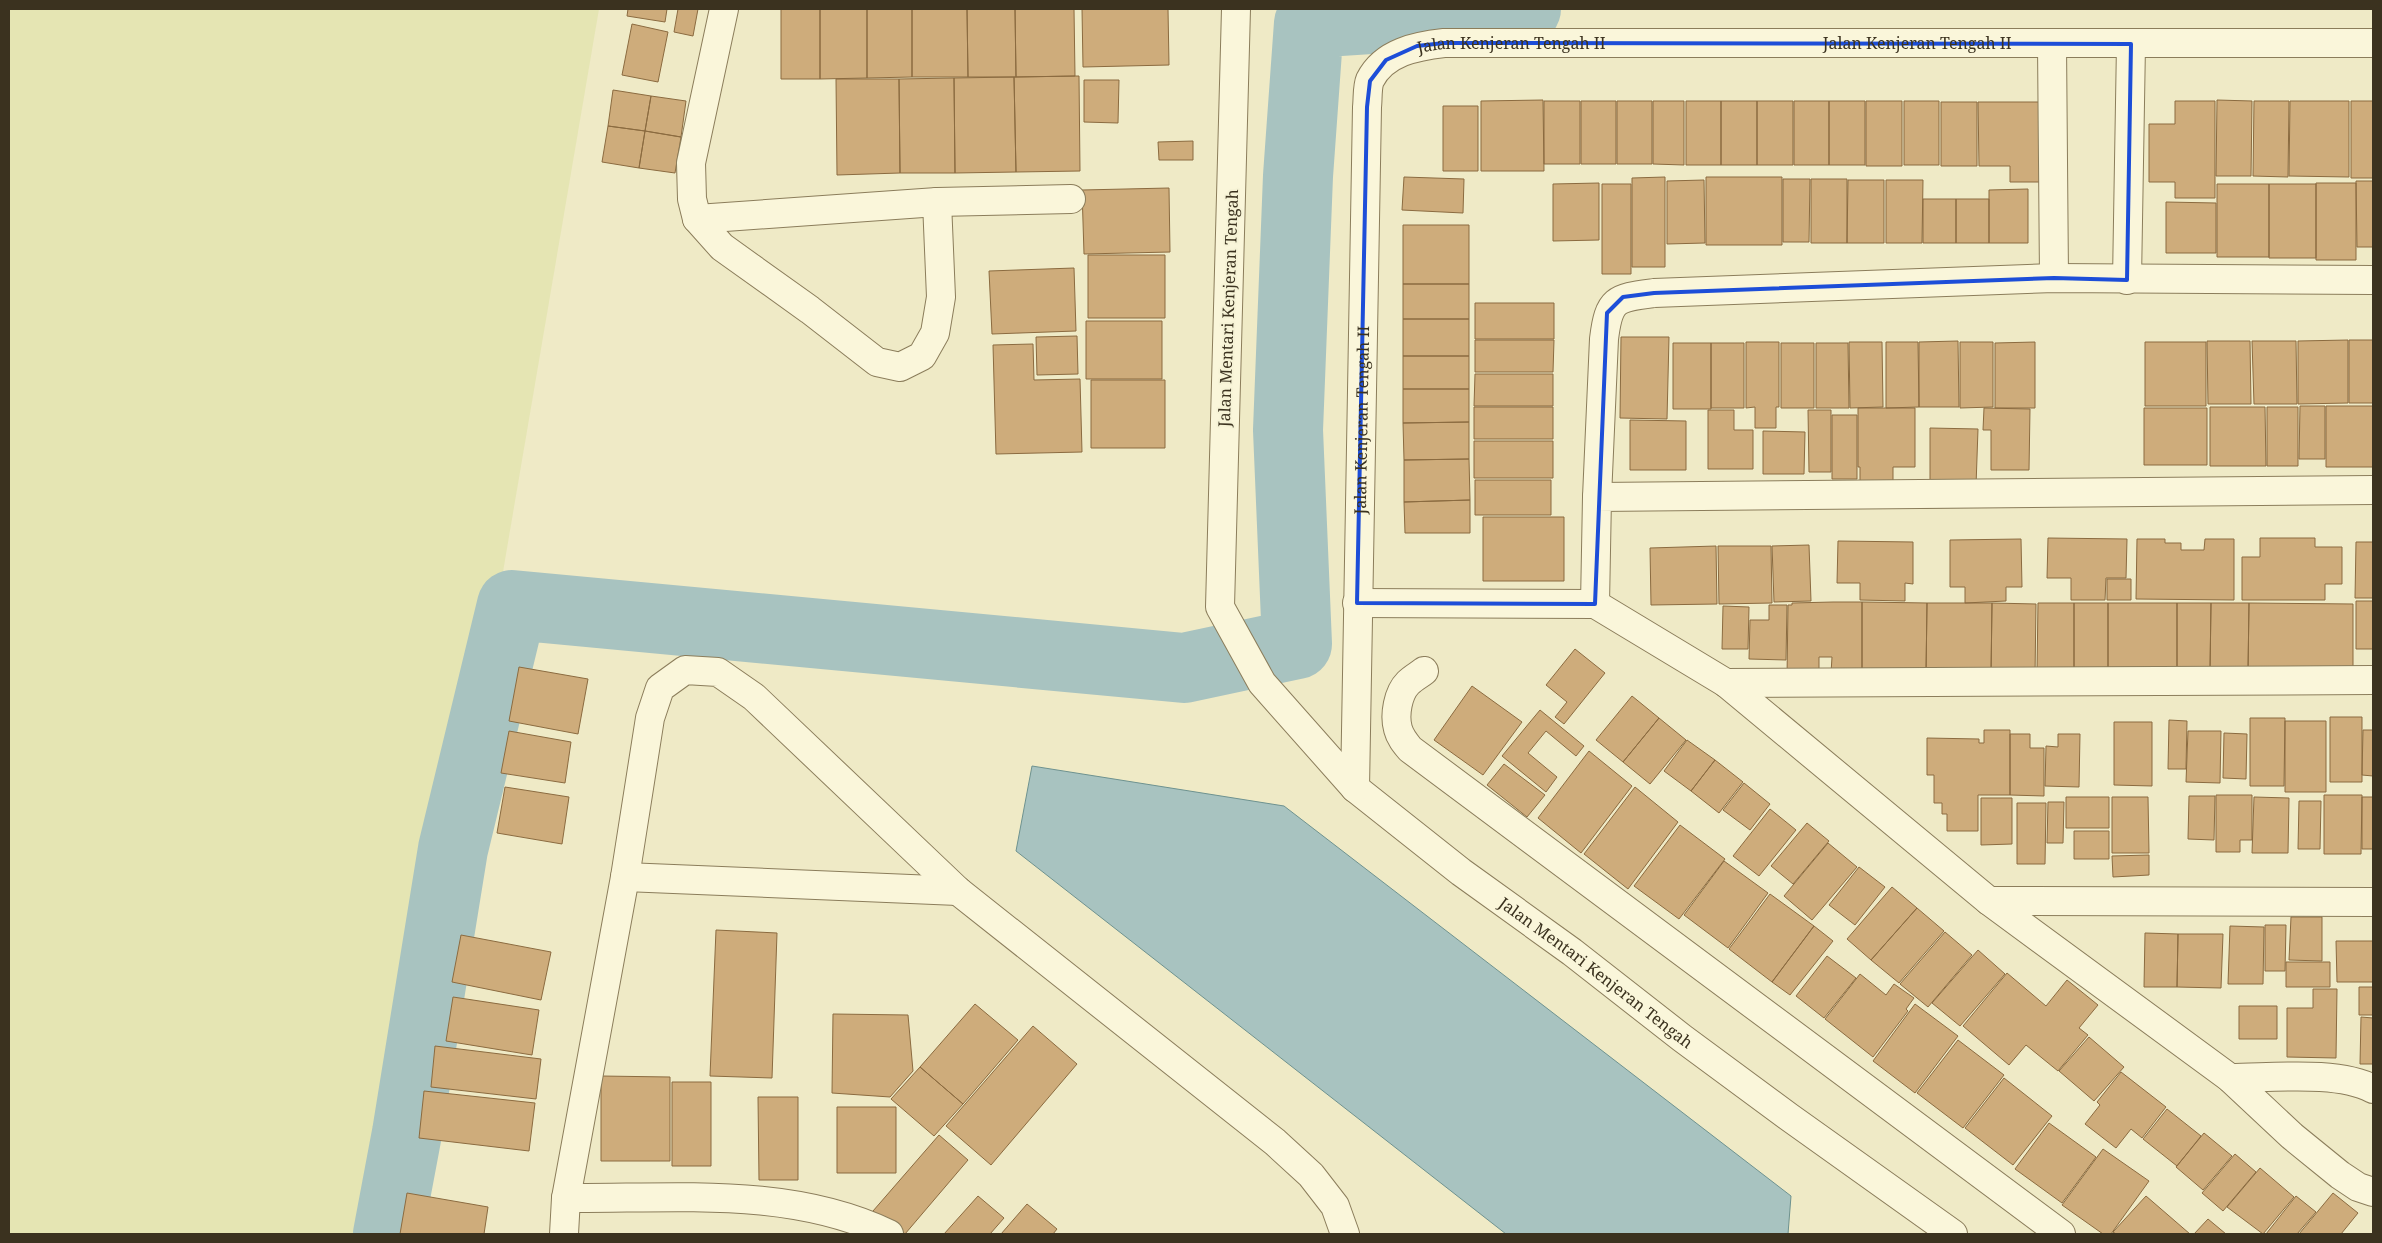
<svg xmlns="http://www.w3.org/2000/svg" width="2382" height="1243" font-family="'Noto Serif',serif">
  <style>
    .farmland { fill: #e5e5b3 }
    .water { fill: #a8c3c0; stroke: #6e928f }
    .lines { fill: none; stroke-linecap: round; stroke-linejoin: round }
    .river { stroke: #a8c3c0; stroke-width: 70 }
    .building { fill: #ceac7b; stroke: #8b6b40 }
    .street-casing { stroke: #8b7d5b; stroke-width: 30 }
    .street { stroke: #faf6da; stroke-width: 28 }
    .marked { fill: none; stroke: #1d4ed8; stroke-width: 4; stroke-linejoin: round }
    .labels { text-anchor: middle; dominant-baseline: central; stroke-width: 4; stroke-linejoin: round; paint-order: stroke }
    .street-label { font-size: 16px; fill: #3b321f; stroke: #f6f3d6 }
  </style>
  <rect width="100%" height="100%" fill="#efeac6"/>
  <path class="farmland" d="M 9,9 L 599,9 L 390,1234 L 9,1234 Z"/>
  <path class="water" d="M 1032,766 L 1284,806 L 1791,1196 L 1788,1234 L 1506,1234 L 1016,851 Z"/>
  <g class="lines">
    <path class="river" d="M 388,1234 L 407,1133 L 453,849 L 512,605 L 1184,668 L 1297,644 L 1288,430 L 1298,176 L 1309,23 L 1526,9"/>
  </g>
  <path class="building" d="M 628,9 L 667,9 L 665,22 L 627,16 Z
    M 678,9 L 698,9 L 693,36 L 674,32 Z
    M 781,9 L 820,9 L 820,79 L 781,79 Z
    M 820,9 L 867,9 L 867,78 L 820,79 Z
    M 867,9 L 912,9 L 912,77 L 867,78 Z
    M 912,9 L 967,9 L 968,77 L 912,77 Z
    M 967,9 L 1015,9 L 1016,77 L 968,77 Z
    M 1015,9 L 1074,9 L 1075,76 L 1016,77 Z
    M 1082,9 L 1168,9 L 1169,65 L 1083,67 Z
    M 632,24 L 668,32 L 658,82 L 622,75 Z
    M 1079,76 L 1080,171 L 1016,172 L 1014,77 Z
    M 1014,77 L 1016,172 L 955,173 L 954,78 Z
    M 954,78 L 955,173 L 900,173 L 899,79 Z
    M 836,79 L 899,79 L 900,173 L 837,175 Z
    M 1084,80 L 1119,80 L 1118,123 L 1084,122 Z
    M 613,90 L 651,96 L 645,131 L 608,126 Z
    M 651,96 L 686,101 L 681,137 L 645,131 Z
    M 1543,100 L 1544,171 L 1481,171 L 1481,101 Z
    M 2217,100 L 2252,101 L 2251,176 L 2216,176 Z
    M 1544,101 L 1580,101 L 1580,164 L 1544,164 Z
    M 1581,101 L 1616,101 L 1616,164 L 1581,164 Z
    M 1617,101 L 1652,101 L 1652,164 L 1617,164 Z
    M 1653,101 L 1684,101 L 1684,165 L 1653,164 Z
    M 1686,101 L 1721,101 L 1721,165 L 1686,165 Z
    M 1721,101 L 1757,101 L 1757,165 L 1721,165 Z
    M 1757,101 L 1793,101 L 1793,165 L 1757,165 Z
    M 1794,101 L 1829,101 L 1829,165 L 1794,165 Z
    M 1829,101 L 1865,101 L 1865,165 L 1829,165 Z
    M 1866,101 L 1902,101 L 1902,166 L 1866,166 Z
    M 1904,101 L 1939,101 L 1939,165 L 1904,165 Z
    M 2175,101 L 2215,101 L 2215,198 L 2175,198 L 2175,182 L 2149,182 L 2149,124 L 2175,124 Z
    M 2254,101 L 2289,101 L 2288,177 L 2253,176 Z
    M 2290,101 L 2349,101 L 2349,177 L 2289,176 Z
    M 2351,101 L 2373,101 L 2373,178 L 2351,178 Z
    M 1941,102 L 1977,102 L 1977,166 L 1941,166 Z
    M 1978,102 L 2045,102 L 2046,182 L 2010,182 L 2010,166 L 1979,166 Z
    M 1443,106 L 1478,106 L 1478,171 L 1443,171 Z
    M 608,126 L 645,131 L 639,168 L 602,162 Z
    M 645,131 L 681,137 L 675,173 L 639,168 Z
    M 1193,141 L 1193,160 L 1159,160 L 1158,142 Z
    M 1404,177 L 1464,179 L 1463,213 L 1402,210 Z
    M 1665,177 L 1665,267 L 1632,267 L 1632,178 Z
    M 1706,177 L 1782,177 L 1782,245 L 1706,245 Z
    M 1783,179 L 1810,179 L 1809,242 L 1783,242 Z
    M 1811,179 L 1847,179 L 1847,243 L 1811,243 Z
    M 1704,180 L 1705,243 L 1667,244 L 1667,181 Z
    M 1848,180 L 1884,180 L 1884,243 L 1847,243 Z
    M 1886,180 L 1923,180 L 1922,243 L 1886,243 Z
    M 2356,181 L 2373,181 L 2373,247 L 2357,247 Z
    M 1599,183 L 1599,240 L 1553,241 L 1553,184 Z
    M 2316,183 L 2356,183 L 2356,260 L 2316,260 Z
    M 1602,184 L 1631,184 L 1631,274 L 1602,274 Z
    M 2217,184 L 2269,184 L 2269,257 L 2217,257 Z
    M 2269,184 L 2316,184 L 2316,258 L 2269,258 Z
    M 1169,188 L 1170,252 L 1084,254 L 1082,190 Z
    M 2028,189 L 2028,243 L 1989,243 L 1989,190 Z
    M 1923,199 L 1956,199 L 1956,243 L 1923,243 Z
    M 1956,199 L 1989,199 L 1989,243 L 1956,243 Z
    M 2166,202 L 2216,203 L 2216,253 L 2166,253 Z
    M 1403,225 L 1469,225 L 1469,284 L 1403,284 Z
    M 1088,255 L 1165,255 L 1165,318 L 1088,318 Z
    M 1074,268 L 1076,331 L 992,334 L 989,271 Z
    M 1403,284 L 1469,284 L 1469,319 L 1403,319 Z
    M 1475,303 L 1554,303 L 1554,339 L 1475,339 Z
    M 1403,319 L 1469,319 L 1469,356 L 1403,356 Z
    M 1086,321 L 1162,321 L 1162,379 L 1086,379 Z
    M 1077,336 L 1078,374 L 1037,375 L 1036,337 Z
    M 1621,337 L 1669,337 L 1667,419 L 1620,418 Z
    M 1475,340 L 1554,340 L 1553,372 L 1475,372 Z
    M 2348,340 L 2348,403 L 2298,404 L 2298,341 Z
    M 2349,340 L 2373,340 L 2373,403 L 2349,403 Z
    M 1958,341 L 1959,407 L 1919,407 L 1919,342 Z
    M 2207,341 L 2250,341 L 2251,404 L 2208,404 Z
    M 2252,341 L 2296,341 L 2297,404 L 2254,404 Z
    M 1746,342 L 1779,342 L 1779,407 L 1776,407 L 1776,428 L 1755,428 L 1755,407 L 1746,408 Z
    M 1849,342 L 1882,342 L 1883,407 L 1850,408 Z
    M 1886,342 L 1918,342 L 1919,407 L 1886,408 Z
    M 1960,342 L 1993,342 L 1993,407 L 1960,408 Z
    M 2035,342 L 2035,408 L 1995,408 L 1995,343 Z
    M 2145,342 L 2206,342 L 2206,406 L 2145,406 Z
    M 1673,343 L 1711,343 L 1711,409 L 1673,409 Z
    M 1711,343 L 1744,343 L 1744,408 L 1711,408 Z
    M 1781,343 L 1814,343 L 1814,408 L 1781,408 Z
    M 1816,343 L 1848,343 L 1849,408 L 1816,408 Z
    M 1033,344 L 1034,380 L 1080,379 L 1082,452 L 996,454 L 993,345 Z
    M 1403,356 L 1469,356 L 1469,389 L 1403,389 Z
    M 1475,374 L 1553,374 L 1553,406 L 1474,406 Z
    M 1091,380 L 1165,380 L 1165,448 L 1091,448 Z
    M 1403,389 L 1469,389 L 1469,422 L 1403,423 Z
    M 2300,406 L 2325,406 L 2325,459 L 2299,459 Z
    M 2326,406 L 2373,406 L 2373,467 L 2326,467 Z
    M 1474,407 L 1553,407 L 1553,439 L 1474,439 Z
    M 2210,407 L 2265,407 L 2266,466 L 2210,466 Z
    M 2267,407 L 2298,407 L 2298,466 L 2267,466 Z
    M 1858,408 L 1915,408 L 1915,467 L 1893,467 L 1893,485 L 1860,485 L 1860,467 L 1858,467 Z
    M 1984,408 L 2030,409 L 2029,470 L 1991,470 L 1991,430 L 1983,430 Z
    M 2144,408 L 2207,408 L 2207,465 L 2144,465 Z
    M 1708,410 L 1734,410 L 1734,430 L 1753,430 L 1753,469 L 1708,469 Z
    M 1808,410 L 1831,410 L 1831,472 L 1809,472 Z
    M 1832,415 L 1857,415 L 1857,479 L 1832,479 Z
    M 1630,420 L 1686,421 L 1686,470 L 1630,470 Z
    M 1469,422 L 1469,459 L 1404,460 L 1403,423 Z
    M 1930,428 L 1978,429 L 1976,486 L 1930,485 Z
    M 1763,431 L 1805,432 L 1804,474 L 1763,474 Z
    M 1474,441 L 1553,441 L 1553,478 L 1474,478 Z
    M 1469,459 L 1470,500 L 1404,502 L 1404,460 Z
    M 1475,480 L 1551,480 L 1551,515 L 1475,515 Z
    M 1470,500 L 1470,533 L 1405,533 L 1404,502 Z
    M 1483,517 L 1564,517 L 1564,581 L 1483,581 Z
    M 2048,538 L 2127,539 L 2126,578 L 2106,578 L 2105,600 L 2071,600 L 2071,578 L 2047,578 Z
    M 2260,538 L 2315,538 L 2315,547 L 2342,547 L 2342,584 L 2325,584 L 2325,600 L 2242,600 L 2242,557 L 2260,557 Z
    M 2021,539 L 2022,587 L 2006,587 L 2006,601 L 1965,603 L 1965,587 L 1950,587 L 1950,540 Z
    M 2137,539 L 2165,539 L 2165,543 L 2181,543 L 2181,550 L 2204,550 L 2205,539 L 2234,539 L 2234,600 L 2136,599 Z
    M 1838,541 L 1913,542 L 1913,584 L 1905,583 L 1905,601 L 1860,600 L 1860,583 L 1837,583 Z
    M 2356,542 L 2373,542 L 2373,598 L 2355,598 Z
    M 1809,545 L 1811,601 L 1774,602 L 1772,546 Z
    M 1716,546 L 1717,604 L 1651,605 L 1650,548 Z
    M 1718,546 L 1771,546 L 1772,603 L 1719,604 Z
    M 2107,579 L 2131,579 L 2131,600 L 2107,600 Z
    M 2356,601 L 2373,601 L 2373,649 L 2356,649 Z
    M 1833,602 L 1862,602 L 1862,673 L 1831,673 L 1832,657 L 1819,657 L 1819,677 L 1787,677 L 1788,605 L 1792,605 L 1792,603 Z
    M 1862,602 L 1927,603 L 1926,674 L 1862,673 Z
    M 1927,603 L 1992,603 L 1991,675 L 1926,674 Z
    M 1992,603 L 2036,604 L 2035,675 L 1991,675 Z
    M 2038,603 L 2074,603 L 2074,671 L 2037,671 Z
    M 2074,603 L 2108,603 L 2108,671 L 2074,671 Z
    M 2108,603 L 2177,603 L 2177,671 L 2108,671 Z
    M 2177,603 L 2211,603 L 2210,671 L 2177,671 Z
    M 2211,603 L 2249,603 L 2248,672 L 2210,671 Z
    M 2249,603 L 2353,604 L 2353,672 L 2248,672 Z
    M 1769,605 L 1787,605 L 1786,660 L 1749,659 L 1750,620 L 1769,620 Z
    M 1723,606 L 1749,607 L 1748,649 L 1722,649 Z
    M 1575,649 L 1605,673 L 1564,724 L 1555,717 L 1567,702 L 1546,685 Z
    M 519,667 L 588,679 L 578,734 L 509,721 Z
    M 1472,686 L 1522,722 L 1483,775 L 1434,740 Z
    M 1632,696 L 1659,718 L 1623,762 L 1596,740 Z
    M 1540,710 L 1584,746 L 1576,756 L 1546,731 L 1528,753 L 1557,777 L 1546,792 L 1502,756 Z
    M 2330,717 L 2362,717 L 2362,782 L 2330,782 Z
    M 1659,718 L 1686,740 L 1650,784 L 1623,762 Z
    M 2250,718 L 2285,718 L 2284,786 L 2250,786 Z
    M 2169,720 L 2187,721 L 2186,769 L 2168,769 Z
    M 2285,721 L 2326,721 L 2326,792 L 2285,792 Z
    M 2114,722 L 2152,722 L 2152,786 L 2114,785 Z
    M 1984,730 L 2010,730 L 2010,795 L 1978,795 L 1978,831 L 1947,831 L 1947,814 L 1942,814 L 1942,803 L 1934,803 L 1934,775 L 1927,775 L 1927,738 L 1979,739 L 1979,743 L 1984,743 Z
    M 2363,730 L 2373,730 L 2373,776 L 2362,775 Z
    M 509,731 L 571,742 L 565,783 L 501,773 Z
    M 2188,731 L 2221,731 L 2220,783 L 2186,782 Z
    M 2224,733 L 2247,734 L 2246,779 L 2223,778 Z
    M 2010,734 L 2030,734 L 2030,748 L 2044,748 L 2044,796 L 2010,795 Z
    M 2058,734 L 2080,734 L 2079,787 L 2045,786 L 2046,746 L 2058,747 Z
    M 1687,740 L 1715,760 L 1691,791 L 1664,771 Z
    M 1589,751 L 1632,786 L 1581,853 L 1538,818 Z
    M 1715,760 L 1743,782 L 1719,813 L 1691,791 Z
    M 1504,764 L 1545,795 L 1527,817 L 1487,785 Z
    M 1744,783 L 1770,804 L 1750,830 L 1723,810 Z
    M 505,787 L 569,797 L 562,844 L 497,833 Z
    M 1635,787 L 1678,822 L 1628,889 L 1584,854 Z
    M 2216,795 L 2252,795 L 2252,840 L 2240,840 L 2240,852 L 2216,852 Z
    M 2324,795 L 2362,795 L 2361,854 L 2324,854 Z
    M 2189,796 L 2215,796 L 2214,840 L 2188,839 Z
    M 2066,797 L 2109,797 L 2109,828 L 2066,828 Z
    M 2112,797 L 2148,797 L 2149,853 L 2112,853 Z
    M 2254,797 L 2289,798 L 2288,853 L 2252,853 Z
    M 2362,797 L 2373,797 L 2373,849 L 2362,849 Z
    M 1981,798 L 2012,798 L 2012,844 L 1981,845 Z
    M 2299,801 L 2321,801 L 2320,849 L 2298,849 Z
    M 2048,802 L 2064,802 L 2063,843 L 2047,843 Z
    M 2017,803 L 2046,803 L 2045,864 L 2017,864 Z
    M 1770,809 L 1796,830 L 1759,876 L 1733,856 Z
    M 1807,823 L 1829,841 L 1793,884 L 1771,866 Z
    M 1680,825 L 1725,859 L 1679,919 L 1634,886 Z
    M 2074,831 L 2109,831 L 2109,859 L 2074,859 Z
    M 1828,843 L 1857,867 L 1812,920 L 1784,896 Z
    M 2149,855 L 2149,875 L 2113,877 L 2112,856 Z
    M 1724,861 L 1768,893 L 1728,948 L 1684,915 Z
    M 1859,867 L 1885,887 L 1855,925 L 1829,905 Z
    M 1892,887 L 1917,908 L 1871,960 L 1847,939 Z
    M 1770,894 L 1814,926 L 1772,982 L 1729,949 Z
    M 1917,908 L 1944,931 L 1899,983 L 1871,960 Z
    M 2291,917 L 2322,917 L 2322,961 L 2289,960 Z
    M 2265,925 L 2286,925 L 2285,971 L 2265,971 Z
    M 1814,926 L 1833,941 L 1790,995 L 1772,982 Z
    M 2230,926 L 2264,927 L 2263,984 L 2228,984 Z
    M 716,930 L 777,933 L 772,1078 L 710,1076 Z
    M 1945,932 L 1972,955 L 1928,1007 L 1900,984 Z
    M 2145,933 L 2178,934 L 2177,987 L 2144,987 Z
    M 2178,934 L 2223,934 L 2221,988 L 2177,987 Z
    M 461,935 L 551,952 L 541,1000 L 452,982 Z
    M 2336,941 L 2373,941 L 2373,982 L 2337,982 Z
    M 1978,950 L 2005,974 L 1960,1026 L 1932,1003 Z
    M 1827,956 L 1856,978 L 1824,1018 L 1796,996 Z
    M 2286,962 L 2330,962 L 2330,987 L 2286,987 Z
    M 2007,973 L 2046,1006 L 2067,980 L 2098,1005 L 2079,1028 L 2088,1035 L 2058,1071 L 2026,1045 L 2009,1065 L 1963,1026 Z
    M 1860,974 L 1886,995 L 1894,984 L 1914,998 L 1906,1009 L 1908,1011 L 1873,1057 L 1825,1019 Z
    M 2359,987 L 2373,987 L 2373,1015 L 2359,1015 Z
    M 2313,989 L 2337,989 L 2336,1058 L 2287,1057 L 2287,1008 L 2313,1008 Z
    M 453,997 L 539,1010 L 532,1055 L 446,1041 Z
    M 975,1004 L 1018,1040 L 963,1104 L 920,1067 Z
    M 1915,1004 L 1958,1036 L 1915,1093 L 1873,1061 Z
    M 2239,1006 L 2277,1006 L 2277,1039 L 2239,1039 Z
    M 833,1014 L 908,1015 L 913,1071 L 890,1097 L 832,1093 Z
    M 2361,1017 L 2373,1018 L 2373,1064 L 2360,1064 Z
    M 1033,1026 L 1077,1064 L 991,1165 L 946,1126 Z
    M 2089,1037 L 2124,1067 L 2094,1101 L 2059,1071 Z
    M 1958,1040 L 2004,1075 L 1963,1128 L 1917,1093 Z
    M 435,1046 L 541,1059 L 536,1099 L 431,1087 Z
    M 920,1067 L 963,1104 L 934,1136 L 891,1099 Z
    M 2121,1072 L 2166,1107 L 2142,1138 L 2131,1129 L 2116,1148 L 2085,1124 L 2100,1105 L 2097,1102 Z
    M 601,1076 L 670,1077 L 670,1161 L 601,1161 Z
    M 2004,1078 L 2052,1116 L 2013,1165 L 1965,1128 Z
    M 672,1082 L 711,1082 L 711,1166 L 672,1166 Z
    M 424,1091 L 535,1103 L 529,1151 L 419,1138 Z
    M 758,1097 L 798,1097 L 798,1180 L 759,1180 Z
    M 837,1107 L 896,1107 L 896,1173 L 837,1173 Z
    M 2167,1109 L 2201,1136 L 2177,1166 L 2143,1139 Z
    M 2049,1123 L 2096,1157 L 2062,1203 L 2015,1169 Z
    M 2204,1133 L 2232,1156 L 2203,1190 L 2176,1167 Z
    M 939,1135 L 968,1160 L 905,1234 L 900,1234 L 873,1211 Z
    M 2103,1149 L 2149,1181 L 2111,1234 L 2103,1234 L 2062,1205 Z
    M 2235,1154 L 2256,1172 L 2223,1211 L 2202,1193 Z
    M 2260,1168 L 2294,1197 L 2263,1234 L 2227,1207 Z
    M 407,1193 L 488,1207 L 484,1234 L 400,1234 Z
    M 2333,1193 L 2358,1213 L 2341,1234 L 2299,1234 Z
    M 978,1196 L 1004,1218 L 990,1234 L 944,1234 Z
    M 2146,1196 L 2190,1234 L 2116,1234 L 2113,1232 Z
    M 2296,1196 L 2316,1212 L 2297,1234 L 2266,1234 Z
    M 1027,1204 L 1057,1229 L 1053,1234 L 1001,1234 Z
    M 2208,1219 L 2226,1234 L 2194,1234 Z"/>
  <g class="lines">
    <g class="street-casing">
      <g id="street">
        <path d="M 724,9 L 691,163 L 692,199 L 697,219 L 722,247 L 810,310 L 877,362 L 900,367 L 922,356 L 935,333 L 941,297 L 937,202"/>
        <path id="s1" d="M 1236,9 L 1220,607 L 1262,683 L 1355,788 L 1461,872 L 1572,952 L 1682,1038 L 1789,1117 L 1953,1234"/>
        <path d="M 2052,44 L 2054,278"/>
        <path d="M 697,219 L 937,202 L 1071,199"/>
        <path d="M 2127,280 L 2131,44"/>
        <path d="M 1597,497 L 1604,339 C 1609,298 1616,298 1654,293 L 2054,278 L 2373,280"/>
        <path d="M 1357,603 L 1595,604 L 1726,683 L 1989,901 L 2230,1078 L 2292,1136 L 2340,1175 L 2358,1187 L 2373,1192"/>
        <path d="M 1595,604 L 1597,497 L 2373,490"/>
        <path d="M 1424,671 C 1419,675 1413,678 1408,683 C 1398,693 1394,715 1398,729 C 1400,737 1405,743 1410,749 L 2061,1234"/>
        <path d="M 1726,683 L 2373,680"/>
        <path id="s2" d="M 1355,788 L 1367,107 C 1368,99 1367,87 1370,80 C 1384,52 1417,46 1444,43 L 2373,43"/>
        <path d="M 625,877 L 958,891"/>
        <path d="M 1989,901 L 2373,902"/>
        <path d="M 2230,1078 C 2271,1078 2338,1070 2373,1089"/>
        <path d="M 566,1198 C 673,1199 790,1186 889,1234"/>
        <path d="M 564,1234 L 566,1198 L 625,877 L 650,718 L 660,688 L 685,670 L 718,672 L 754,697 L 958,891 L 1275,1142 L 1311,1175 L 1335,1206 L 1345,1234"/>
      </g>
    </g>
    <use href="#street" class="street"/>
  </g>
  <path class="marked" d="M 1444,43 L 2131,44 L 2127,280 L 2054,278 L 1654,293 L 1623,297 L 1607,313 L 1595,604 L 1357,603 L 1367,107 L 1370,81 L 1386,60 L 1417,46 Z"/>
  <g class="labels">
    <g class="street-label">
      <text stroke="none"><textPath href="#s2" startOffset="1268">Jalan Kenjeran Tengah II</textPath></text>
      <text stroke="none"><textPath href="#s2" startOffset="862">Jalan Kenjeran Tengah II</textPath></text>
      <text transform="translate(1228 308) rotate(-88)">Jalan Mentari Kenjeran Tengah</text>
      <text stroke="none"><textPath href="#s2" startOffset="368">Jalan Kenjeran Tengah II</textPath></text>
      <text stroke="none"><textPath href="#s1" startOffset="1129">Jalan Mentari Kenjeran Tengah</textPath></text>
    </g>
  </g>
  <rect width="2382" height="1243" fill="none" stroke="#3b321f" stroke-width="20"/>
</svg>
